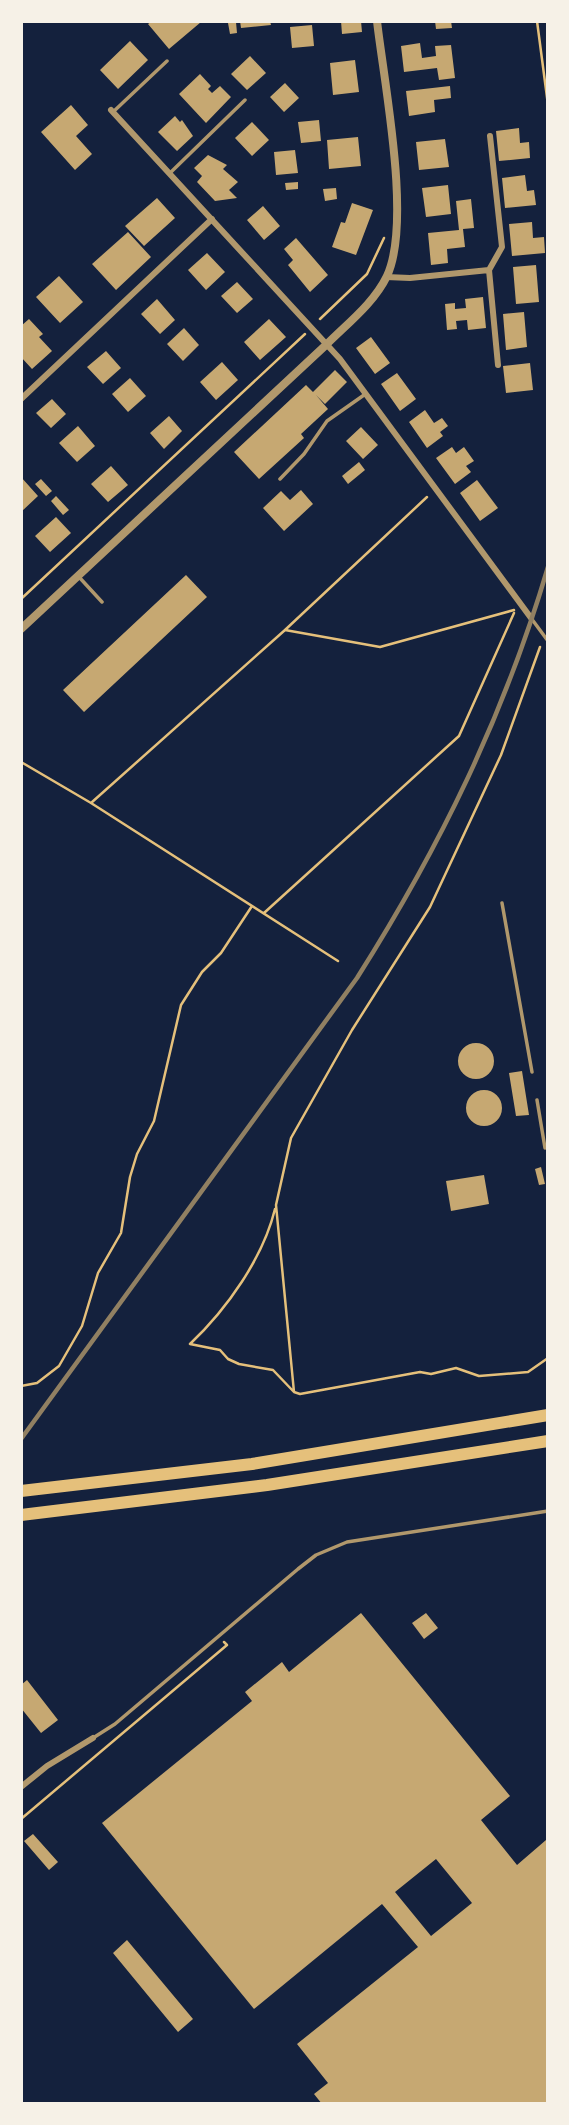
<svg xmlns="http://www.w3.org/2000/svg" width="569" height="2125" font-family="Literata,serif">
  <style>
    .building { fill: #c6a872; fill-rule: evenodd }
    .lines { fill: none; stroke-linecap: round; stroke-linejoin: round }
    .path { stroke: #e5c07b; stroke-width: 2.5 }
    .service { stroke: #b1986c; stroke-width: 3.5 }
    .minor { stroke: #b1986c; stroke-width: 6 }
    .tertiary { stroke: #b1986c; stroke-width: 8 }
    .motorway { stroke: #e5c07b; stroke-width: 12 }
    .rail { stroke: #918062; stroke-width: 4.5 }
  </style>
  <rect width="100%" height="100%" fill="#14213d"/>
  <path class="building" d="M 152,21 L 198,21 L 201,22 L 169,49 L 148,24 Z
    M 240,21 L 270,21 L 271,25 L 241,28 Z
    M 341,21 L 361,21 L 362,32 L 342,34 Z
    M 435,21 L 451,21 L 452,28 L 436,29 Z
    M 236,22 L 237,33 L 230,34 L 228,23 Z
    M 312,25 L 314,46 L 292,48 L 290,27 Z
    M 130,41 L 148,60 L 118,89 L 100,70 Z
    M 420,43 L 422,58 L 436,56 L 435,46 L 451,45 L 455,78 L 439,80 L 437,68 L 404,72 L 401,46 Z
    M 250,56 L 266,73 L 247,90 L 231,74 Z
    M 355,60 L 359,92 L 333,95 L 330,63 Z
    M 200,74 L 211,86 L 208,89 L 212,93 L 220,86 L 231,97 L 206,123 L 179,94 Z
    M 285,83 L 299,98 L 284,112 L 270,97 Z
    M 450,86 L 451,98 L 434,100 L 435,112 L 409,116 L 406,91 Z
    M 71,105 L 88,125 L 76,136 L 92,154 L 75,170 L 41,132 Z
    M 175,116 L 180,122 L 182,120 L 193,136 L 177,151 L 158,132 Z
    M 319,120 L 321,141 L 301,143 L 298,122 Z
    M 252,122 L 269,140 L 252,156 L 235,138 Z
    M 519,128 L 520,143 L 529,142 L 530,158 L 499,161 L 496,131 Z
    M 358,137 L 361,166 L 329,169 L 327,140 Z
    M 445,139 L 449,167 L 419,170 L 416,142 Z
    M 295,150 L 298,173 L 276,175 L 274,152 Z
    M 208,155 L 227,165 L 223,169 L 238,182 L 229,190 L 237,198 L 215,201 L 197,182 L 202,176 L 194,168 Z
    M 525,175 L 527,191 L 534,190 L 536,205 L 505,208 L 502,178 Z
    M 298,182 L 298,189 L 286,190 L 285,183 Z
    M 448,185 L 451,214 L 426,217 L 422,188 Z
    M 336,188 L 337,199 L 325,201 L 323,189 Z
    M 157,198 L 175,218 L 144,246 L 125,226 Z
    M 471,199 L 474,228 L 463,229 L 465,247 L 447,249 L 448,263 L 431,265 L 428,233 L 459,230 L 456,201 Z
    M 352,203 L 373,210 L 356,255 L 332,247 L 341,222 L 345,223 Z
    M 263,206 L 280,226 L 264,240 L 247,220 Z
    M 532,222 L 533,238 L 544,237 L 545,253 L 512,256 L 509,224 Z
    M 128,232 L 151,257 L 116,290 L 92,264 Z
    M 296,238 L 328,275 L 310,292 L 288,265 L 293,260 L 284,249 Z
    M 207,253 L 225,272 L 206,290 L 188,270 Z
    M 536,265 L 539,302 L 516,304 L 513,267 Z
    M 59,276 L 83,302 L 60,323 L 36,297 Z
    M 237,282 L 253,299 L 237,313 L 221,296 Z
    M 483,297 L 486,328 L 468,330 L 467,320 L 456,321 L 457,329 L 447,330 L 445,304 L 455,303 L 455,309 L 466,308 L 465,299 Z
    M 157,299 L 175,320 L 160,334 L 141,314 Z
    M 524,312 L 527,347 L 506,350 L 503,314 Z
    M 29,319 L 43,334 L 39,337 L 52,351 L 32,369 L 21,357 L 21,326 Z
    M 269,319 L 286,337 L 260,360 L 244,342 Z
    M 184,328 L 199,345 L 183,361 L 167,344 Z
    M 371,337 L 390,363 L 375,374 L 356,348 Z
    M 106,351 L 121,368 L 103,384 L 87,367 Z
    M 222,362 L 238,380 L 216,400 L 200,382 Z
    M 530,363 L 533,390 L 506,393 L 503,366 Z
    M 335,370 L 347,382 L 325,404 L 316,395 L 328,409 L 301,434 L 304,438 L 259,479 L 234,452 L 306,385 L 313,392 Z
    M 397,373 L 416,399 L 400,411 L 381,384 Z
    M 130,378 L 146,396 L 128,412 L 112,394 Z
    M 52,399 L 66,414 L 51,428 L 36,413 Z
    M 425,410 L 434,423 L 442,418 L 448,426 L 440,432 L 443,436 L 427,448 L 409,422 Z
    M 169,416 L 182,431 L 164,449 L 150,433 Z
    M 78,426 L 95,446 L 77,462 L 59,443 Z
    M 361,427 L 378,445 L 363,459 L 346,441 Z
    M 452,447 L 456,453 L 464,447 L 474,461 L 466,466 L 471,472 L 455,484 L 436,458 Z
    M 359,462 L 365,470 L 348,484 L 342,476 Z
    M 111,466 L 128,485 L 108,502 L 91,484 Z
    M 21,477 L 38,496 L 21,512 Z
    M 41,479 L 52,491 L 46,496 L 35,484 Z
    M 477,480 L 498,508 L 480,521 L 460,493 Z
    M 301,490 L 313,504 L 284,531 L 263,508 L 281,491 L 290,500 Z
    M 56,496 L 69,510 L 63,515 L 51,501 Z
    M 56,517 L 71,533 L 50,552 L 35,536 Z
    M 186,575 L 207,597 L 84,712 L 63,690 Z
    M458 1061a18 18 0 1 1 36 0a18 18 0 1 1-36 0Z
    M 522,1071 L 529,1115 L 516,1116 L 509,1073 Z
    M466 1108a18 18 0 1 1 36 0a18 18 0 1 1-36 0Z
    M 541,1167 L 545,1184 L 539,1185 L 535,1169 Z
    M 484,1175 L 489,1204 L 451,1211 L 446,1181 Z
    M 361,1613 L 510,1796 L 481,1820 L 517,1865 L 546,1840 L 548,1843 L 548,2104 L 322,2104 L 314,2094 L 328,2083 L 297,2044 L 418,1947 L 382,1904 L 254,2009 L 102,1823 L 252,1701 L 245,1692 L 282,1662 L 289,1672 ZM 436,1859 L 472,1903 L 431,1936 L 395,1892 Z
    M 426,1613 L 438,1628 L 424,1639 L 412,1623 Z
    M 27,1680 L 58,1720 L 41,1733 L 21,1708 L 21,1685 Z
    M 33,1834 L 58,1862 L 49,1870 L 24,1841 Z
    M 127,1940 L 193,2019 L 178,2032 L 113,1953 Z"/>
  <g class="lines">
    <path class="path" d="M 537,21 L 548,105
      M 320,319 L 367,274 L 384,238
      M 21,599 L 305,334
      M 285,630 L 380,647 L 514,610
      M 21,762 L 91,803 L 285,630 L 427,497
      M 91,803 L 338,961
      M 264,913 L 459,736 L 514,613
      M 275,1209 C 263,1258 227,1309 190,1344 L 220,1350 L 228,1359 L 239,1364 L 273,1370 L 294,1392 L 300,1394 L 420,1372 L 431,1374 L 456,1368 L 479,1376 L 528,1372 L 548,1358
      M 21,1386 L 37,1383 L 59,1366 L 82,1326 L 98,1273 L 121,1233 L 130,1177 L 137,1154 L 154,1121 L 181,1005 L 202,972 L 221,953 L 252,906
      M 294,1392 L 276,1205 L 291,1138 L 352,1030 L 430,907 L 501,755 L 540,647
      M 21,1819 L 227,1645 L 224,1642"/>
    <path class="service" d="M 113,112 L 167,61
      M 170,173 L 245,100
      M 280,479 L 304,454 L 327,421 L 364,395
      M 79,577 L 102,602
      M 531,618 L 548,641
      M 502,903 L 532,1072
      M 537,1100 L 545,1148
      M 93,1738 L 115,1724 L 298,1569 L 316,1555 L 347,1542 L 548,1511"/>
    <path class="minor" d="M 111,110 L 340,359 L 531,618
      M 489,270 L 502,247 L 490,136
      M 386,277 L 410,278 L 489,270 L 498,365
      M 21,399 L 212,219
      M 21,1787 L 47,1766 L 93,1738"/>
    <path class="tertiary" d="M 21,629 L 327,344 C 348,323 374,303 387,276 C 412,222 384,83 377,21"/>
    <path class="motorway" d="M 21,1491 L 252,1464 L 548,1415
      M 21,1515 L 267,1485 L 548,1441"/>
    <path class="rail" d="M 21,1439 L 357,978 C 440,847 504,716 548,567"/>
  </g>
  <rect width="569" height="2125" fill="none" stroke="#f6f1e7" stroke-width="46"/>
</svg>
